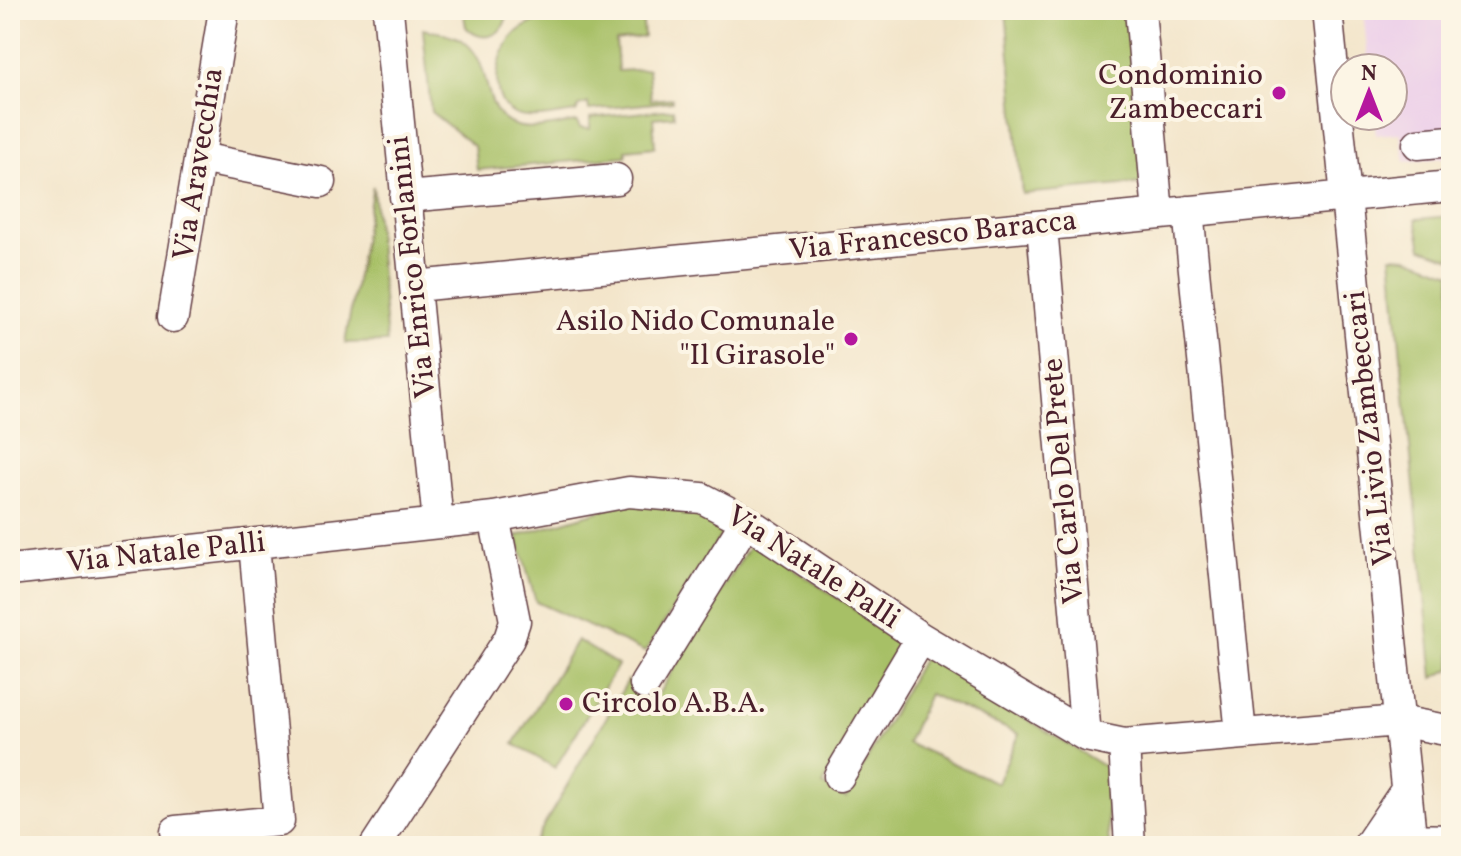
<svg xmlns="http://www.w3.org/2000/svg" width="1461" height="856" font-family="Vollkorn,serif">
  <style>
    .built { fill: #edd1e9 }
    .green { fill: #a7c066; stroke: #787048; stroke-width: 2; fill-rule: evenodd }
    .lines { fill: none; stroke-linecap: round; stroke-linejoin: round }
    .minor-casing { stroke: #633d43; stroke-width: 33 }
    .minor { stroke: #fff; stroke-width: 30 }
    .poi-dot { fill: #b5179e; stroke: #fcf5e5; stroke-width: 3 }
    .labels { text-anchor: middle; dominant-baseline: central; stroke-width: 8; stroke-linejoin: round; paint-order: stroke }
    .poi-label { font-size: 30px; fill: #4a1f2b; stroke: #fcf5e5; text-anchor: end }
    .street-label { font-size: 30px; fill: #4a1f2b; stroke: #fcf5e5 }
  </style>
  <rect width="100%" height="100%" fill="#fcf5e5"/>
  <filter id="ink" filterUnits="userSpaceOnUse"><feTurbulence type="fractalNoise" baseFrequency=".0125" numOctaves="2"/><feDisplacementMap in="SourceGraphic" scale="16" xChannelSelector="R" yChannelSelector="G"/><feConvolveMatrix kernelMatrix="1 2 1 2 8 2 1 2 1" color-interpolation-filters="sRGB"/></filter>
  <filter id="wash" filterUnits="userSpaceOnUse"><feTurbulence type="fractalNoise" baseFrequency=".006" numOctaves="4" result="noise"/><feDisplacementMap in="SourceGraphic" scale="32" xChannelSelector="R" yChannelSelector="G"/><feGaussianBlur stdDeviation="1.8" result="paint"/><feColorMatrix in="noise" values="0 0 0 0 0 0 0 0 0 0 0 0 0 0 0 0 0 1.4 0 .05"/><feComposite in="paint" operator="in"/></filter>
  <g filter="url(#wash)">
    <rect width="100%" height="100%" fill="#f3e5ca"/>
    <path class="built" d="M 1363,10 L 1451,10 L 1451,157 L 1405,162 L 1400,133 L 1376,135 L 1374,116 L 1393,116 L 1393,68 L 1369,68 Z"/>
    <path class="green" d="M 463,10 L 507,10 C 508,34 483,46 466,27 Z
      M 619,10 L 642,10 L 644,37 L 616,41 L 618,71 L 648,69 L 651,100 L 672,98 L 672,101 L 589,110 L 588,103 L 579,106 L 576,112 C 559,114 537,120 520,116 C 484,107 495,45 522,28 C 548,12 589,14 619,10 Z
      M 1006,10 L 1128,10 L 1144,183 L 1022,194 Z
      M 423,29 C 435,32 449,33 460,39 C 496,60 478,113 514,125 C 532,132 558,124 577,122 L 580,128 L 590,129 L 590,118 L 673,109 L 674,116 L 653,118 L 655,147 L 626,150 L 626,156 L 477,170 L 474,146 L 431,112 Z
      M 373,186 L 387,342 L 345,343 Z
      M 1451,216 L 1451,258 L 1422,248 L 1416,219 Z
      M 1391,256 L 1407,257 L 1451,273 L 1451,669 L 1433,678 Z
      M 633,501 L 694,511 L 725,529 L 645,652 L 536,602 L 517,536 Z
      M 752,542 L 902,640 L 823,785 L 846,798 L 924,656 L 1105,767 L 1109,846 L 532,846 L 628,680 L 657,696 ZM 929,694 L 1019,734 L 997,783 L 907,743 Z
      M 577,640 L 618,665 L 555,768 L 514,744 Z"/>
  </g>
  <g filter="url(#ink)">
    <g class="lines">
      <g class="minor-casing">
        <path id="minor" d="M 388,10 L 438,523
          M 1140,10 L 1158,214
          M 1327,10 L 1412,846
          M 1418,144 L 1451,141
          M 200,158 L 321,182
          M 405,197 L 616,179
          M 1188,211 L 1241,734
          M 1042,226 L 1086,736
          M 415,286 L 1451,186
          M 173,317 L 224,10
          M 10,570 L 494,517 L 629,492 L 702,498 L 746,521 L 921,638 L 1086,736 L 1124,744 L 1399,721 L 1451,731
          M 645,684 L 746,521
          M 1124,744 L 1130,846
          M 839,776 L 921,638
          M 176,831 L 279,821 L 254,544
          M 1411,839 L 1451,840
          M 375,846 L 509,639 L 515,621 L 494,517
          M 1368,846 L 1406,790"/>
      </g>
      <use href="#minor" class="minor"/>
    </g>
  </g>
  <g class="poi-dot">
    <circle cx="1279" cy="93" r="8"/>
    <circle cx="851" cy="339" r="8"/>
    <circle cx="566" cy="704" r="8"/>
  </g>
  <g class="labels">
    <g class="poi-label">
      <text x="1263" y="76">Condominio<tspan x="1263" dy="34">Zambeccari</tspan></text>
      <text x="835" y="322">Asilo Nido Comunale<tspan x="835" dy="34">"Il Girasole"</tspan></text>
      <text x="582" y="704" text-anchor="start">Circolo A.B.A.</text>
    </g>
    <g class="street-label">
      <text transform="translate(199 164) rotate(-81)">Via Aravecchia</text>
      <text transform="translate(933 236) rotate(-6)">Via Francesco Baracca</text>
      <text transform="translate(413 267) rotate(-96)">Via Enrico Forlanini</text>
      <text transform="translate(1370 428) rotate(-96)">Via Livio Zambeccari</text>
      <text transform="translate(1064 481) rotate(-95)">Via Carlo Del Prete</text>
      <text transform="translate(166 553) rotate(-6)">Via Natale Palli</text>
      <text transform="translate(813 568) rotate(33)">Via Natale Palli</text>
    </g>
  </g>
  <rect width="1461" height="856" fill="none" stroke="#fcf5e5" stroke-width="40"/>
  <g transform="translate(1369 92)"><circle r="38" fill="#fcf5e5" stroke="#b59f9b" stroke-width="2"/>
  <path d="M0-6L14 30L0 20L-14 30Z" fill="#b5179e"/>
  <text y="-12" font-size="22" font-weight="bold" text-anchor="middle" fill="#4a1f2b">N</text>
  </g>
</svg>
